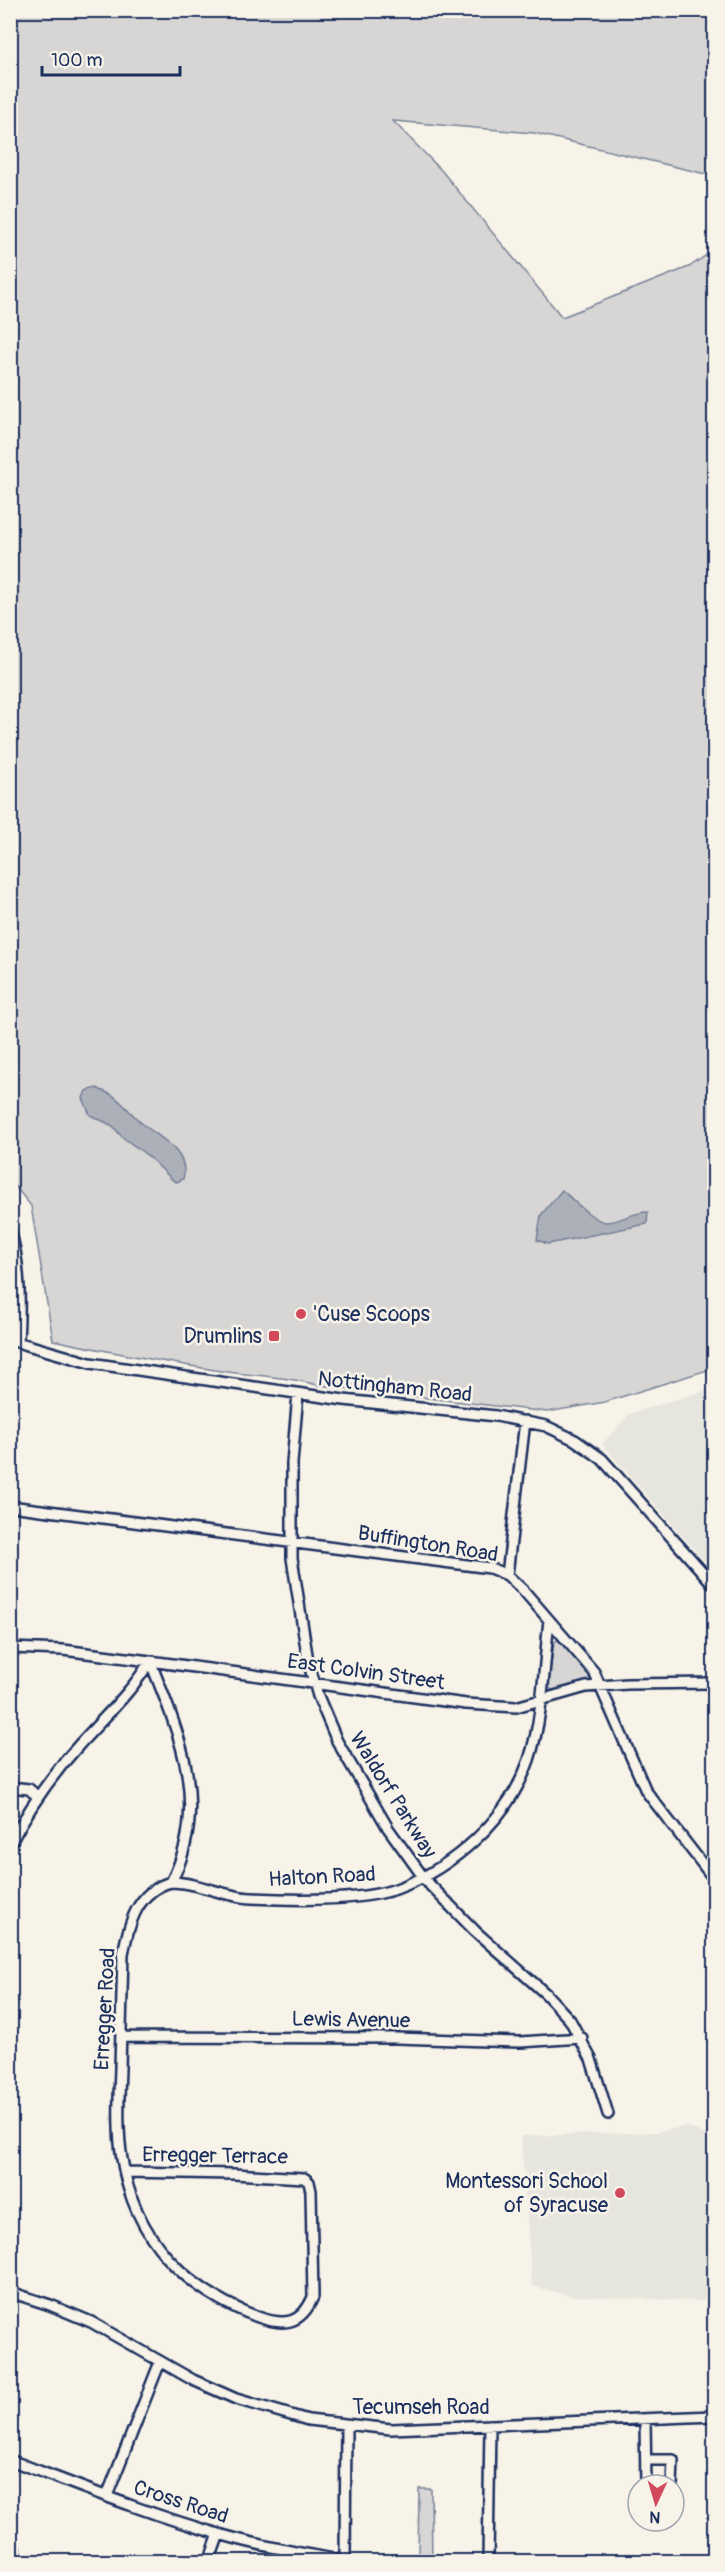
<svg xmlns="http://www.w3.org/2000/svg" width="725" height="2572" font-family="Pangolin,sans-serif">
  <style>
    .built { fill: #e6e5de }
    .green { fill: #d7d6d4; stroke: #798299; stroke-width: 1.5 }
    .water { fill: #acb0b9; stroke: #727c95; stroke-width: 1.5 }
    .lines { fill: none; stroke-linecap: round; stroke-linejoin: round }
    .minor-casing { stroke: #1b2f5e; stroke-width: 14 }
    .minor { stroke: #f7f3e8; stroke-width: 9 }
    .poi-dot { fill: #d1495b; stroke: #f7f3e8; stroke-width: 2 }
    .labels { text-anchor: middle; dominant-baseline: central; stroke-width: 5; stroke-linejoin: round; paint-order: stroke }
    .poi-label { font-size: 21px; fill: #1b2f5e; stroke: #f7f3e8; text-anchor: end }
    .street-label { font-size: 21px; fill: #1b2f5e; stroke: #f7f3e8 }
  </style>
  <rect width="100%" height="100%" fill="#f7f3e8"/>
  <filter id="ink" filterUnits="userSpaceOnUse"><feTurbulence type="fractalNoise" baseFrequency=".0167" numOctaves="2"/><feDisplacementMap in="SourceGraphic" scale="12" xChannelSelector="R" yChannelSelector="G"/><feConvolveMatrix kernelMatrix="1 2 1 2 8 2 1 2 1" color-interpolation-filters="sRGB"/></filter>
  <g filter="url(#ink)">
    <path class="built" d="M 714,1388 L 714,1572 L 602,1444 L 631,1413 Z
      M 687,2126 L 714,2139 L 714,2298 L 701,2301 L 571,2296 L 532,2286 L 521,2136 L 657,2132 Z"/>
    <path class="green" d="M 10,11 L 714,11 L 714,176 L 534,133 L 393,121 L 441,170 L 562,317 L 689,267 L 714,250 L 714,1368 L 605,1402 L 547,1412 L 317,1385 C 286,1376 254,1376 221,1371 C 165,1362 109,1352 53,1340 L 31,1206 L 10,1180 Z
      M 560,1639 L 591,1676 L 586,1682 L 555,1692 L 548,1687 L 554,1642 Z
      M 419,2489 L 431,2489 L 432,2561 L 418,2561 Z"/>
    <path class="water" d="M 97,1088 C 102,1091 106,1092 110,1094 C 120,1098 134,1118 145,1126 C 161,1138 190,1153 183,1179 L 177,1182 L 174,1181 L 148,1156 L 121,1136 L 113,1126 L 90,1115 L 83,1098 L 86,1091 Z
      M 562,1190 C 571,1198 595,1223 607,1222 C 621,1221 633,1212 648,1212 L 647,1224 L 548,1244 L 537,1240 L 541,1215 Z"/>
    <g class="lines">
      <g class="minor-casing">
        <path id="minor" d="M 10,1230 C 21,1266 20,1305 18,1342
          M 10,1340 L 90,1363 L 344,1400 L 496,1416 L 546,1426 L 575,1440 L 602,1459 L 714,1585
          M 298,1394 L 292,1463 L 292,1558 L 308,1661 L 318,1696 L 337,1741 L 388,1828 L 426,1881 L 475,1931 L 546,1994 L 570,2020 L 591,2059 L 608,2114
          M 10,1506 L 490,1568 L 507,1575 L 524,1591 L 594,1672 L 646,1791 L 714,1879
          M 507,1575 L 525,1421
          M 10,1648 L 63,1650 L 150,1661 L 466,1704 L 516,1707 L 586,1687 L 627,1684 L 714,1683
          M 10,1787 L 29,1789 L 37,1796
          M 10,1844 C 29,1808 51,1776 79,1745 C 104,1717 131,1693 150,1661
          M 171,1882 C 198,1882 224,1897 251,1898 C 291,1900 359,1902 396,1889 C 453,1868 509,1819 529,1760 C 543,1718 544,1665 549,1620
          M 121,2037 L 397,2038 L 520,2042 L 582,2038
          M 125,2172 L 234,2174 L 304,2178 L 309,2182 L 311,2191 L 313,2297 C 301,2325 284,2326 258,2317 C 185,2290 134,2238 122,2159 C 117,2129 119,2098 120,2068 C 121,2030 122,1992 123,1954 C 129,1923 137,1891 171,1882 C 211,1806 179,1733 150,1661
          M 10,2292 L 50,2305 L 91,2322 L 193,2380 L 236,2399 L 308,2420 L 391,2429 L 714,2416
          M 645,2419 L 646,2485
          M 10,2460 C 79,2486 148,2514 219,2534 C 260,2546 303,2554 345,2561
          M 646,2460 L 673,2460 L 672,2485
          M 107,2496 L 160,2362
          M 10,2535 L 18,2562
          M 209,2562 L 219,2534
          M 345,2562 L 346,2425
          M 488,2562 L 490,2425"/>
      </g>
      <use href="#minor" class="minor"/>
    </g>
  </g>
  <g class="poi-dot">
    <circle cx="301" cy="1314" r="6"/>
    <rect x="268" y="1330" width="12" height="12" rx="3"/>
    <circle cx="620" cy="2193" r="6"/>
  </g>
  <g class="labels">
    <g class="poi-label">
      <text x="313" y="1314" text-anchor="start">'Cuse Scoops</text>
      <text x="262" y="1336">Drumlins</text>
      <text x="608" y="2181">Montessori School<tspan x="608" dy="24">of Syracuse</tspan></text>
    </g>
    <g class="street-label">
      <text transform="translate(395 1387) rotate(6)">Nottingham Road</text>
      <text transform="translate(428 1544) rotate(9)">Buffington Road</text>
      <text transform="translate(366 1672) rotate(8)">East Colvin Street</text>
      <text transform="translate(393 1795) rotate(58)">Waldorf Parkway</text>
      <text transform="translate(322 1877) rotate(-3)">Halton Road</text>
      <text transform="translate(105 2009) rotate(-87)">Erregger Road</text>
      <text transform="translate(351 2020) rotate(1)">Lewis Avenue</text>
      <text transform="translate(215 2156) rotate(1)">Erregger Terrace</text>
      <text x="421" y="2407">Tecumseh Road</text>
      <text transform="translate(181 2502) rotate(18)">Cross Road</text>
    </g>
  </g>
  <rect width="725" height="2572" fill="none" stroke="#f7f3e8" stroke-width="36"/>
  <rect x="18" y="18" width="689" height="2536" fill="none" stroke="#1b2f5e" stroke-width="2" filter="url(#ink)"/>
  <g transform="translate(656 2503) rotate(184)"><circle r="28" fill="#f7f3e8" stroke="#9fa5b1" stroke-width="1.5"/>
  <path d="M0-4.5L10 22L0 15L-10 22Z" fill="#d1495b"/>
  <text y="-9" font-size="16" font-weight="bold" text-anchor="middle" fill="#1b2f5e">N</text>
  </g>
  <path d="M42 66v9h138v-9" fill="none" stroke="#1b2f5e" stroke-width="3"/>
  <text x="51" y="66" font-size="18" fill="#1b2f5e" stroke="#f7f3e8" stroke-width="4.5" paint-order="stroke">100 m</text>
</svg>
